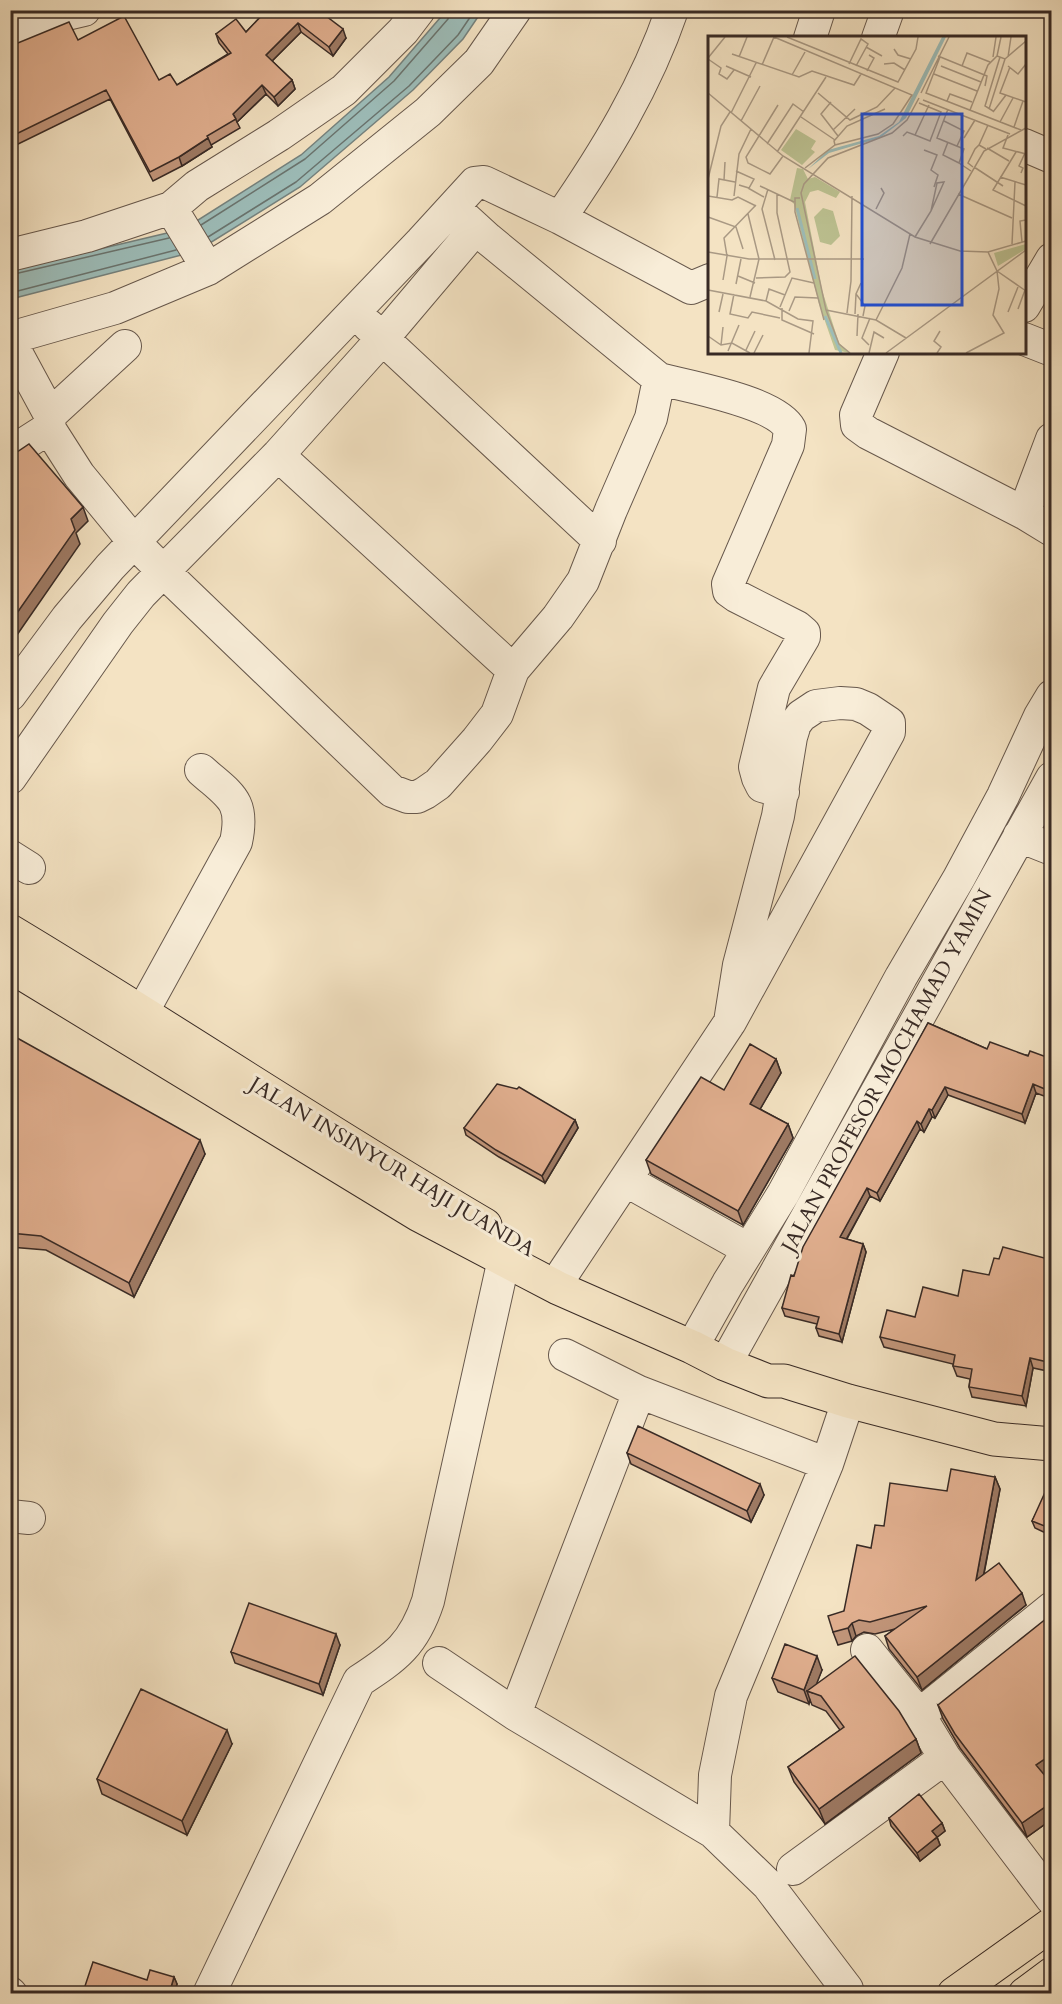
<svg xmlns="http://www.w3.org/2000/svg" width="1062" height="2004" font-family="Cardo,serif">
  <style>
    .water { fill: #9dbdb9; stroke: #75827e; stroke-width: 1.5 }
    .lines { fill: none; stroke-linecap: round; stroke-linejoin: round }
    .shore { stroke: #6a746f; stroke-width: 1.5 }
    .minor-casing { stroke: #67584c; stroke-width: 34 }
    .major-casing { stroke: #382a25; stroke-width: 35 }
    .highway-casing { stroke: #382a25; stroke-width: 35 }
    .minor { stroke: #f8edd8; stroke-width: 32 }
    .major { stroke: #f4e3c3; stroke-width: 33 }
    .highway { stroke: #f4e3c3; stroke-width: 33 }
    .wall { fill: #c2967b; stroke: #382a25; stroke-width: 1.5 }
    .shaded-wall { fill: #9e7a64; stroke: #382a25; stroke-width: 1.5 }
    .building { fill: #e1af8f; stroke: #382a25; stroke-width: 1.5 }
    .labels { text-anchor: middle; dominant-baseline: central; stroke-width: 6; stroke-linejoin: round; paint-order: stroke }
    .street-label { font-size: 21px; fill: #382a25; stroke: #f8edd8 }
    .inset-river { fill: none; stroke: #9dbdb9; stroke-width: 3 }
    .inset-road { fill: none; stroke: #a99984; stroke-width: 1.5 }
    .view { fill: #1d4ed8; fill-opacity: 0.15; stroke: #1d4ed8; stroke-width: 3 }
    .inset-edge { fill: none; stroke: #382a25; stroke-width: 3 }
  </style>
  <rect width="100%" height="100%" fill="#f4e3c3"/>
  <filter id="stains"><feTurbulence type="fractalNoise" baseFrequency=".00333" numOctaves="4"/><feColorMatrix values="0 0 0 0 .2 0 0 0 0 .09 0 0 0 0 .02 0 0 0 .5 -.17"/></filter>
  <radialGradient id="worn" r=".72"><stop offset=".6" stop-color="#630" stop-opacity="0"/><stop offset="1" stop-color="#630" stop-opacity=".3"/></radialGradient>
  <path class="water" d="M 446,11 L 482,11 L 463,39 L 413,90 L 300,187 L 197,251 L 11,299 L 11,270 L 184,229 L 301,155 L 389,77 Z"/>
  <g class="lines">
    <path class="shore" d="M 201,225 L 305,159 L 394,81 L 448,19 L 451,10
      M 208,237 L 296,182 L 409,86 L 458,35 L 475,10
      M 10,275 L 169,238
      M 10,293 L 176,250"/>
    <g class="minor-casing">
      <path id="minor" d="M 10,37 L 67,14 L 84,10
        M 810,38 L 819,10
        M 878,38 L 888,10
        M 1024,145 L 1052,157
        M 171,208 L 208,269
        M 560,218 L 691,288 L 710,280
        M 10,255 L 87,236 L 171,208 L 197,186 L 279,135 L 344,90 L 403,31 L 419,10
        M 1024,306 L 1052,259
        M 368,325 L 600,541
        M 10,338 L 115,308 L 208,269 L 320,199 L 428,112 L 479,62 L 515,10
        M 1024,339 L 1052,350
        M 10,341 L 50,415 L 49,428 L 79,475 L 135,543 L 163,571 L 392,791 L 408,797 L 417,797 L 425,793 L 438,784 L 477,740 L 497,714 L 513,670 L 558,617 L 583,581 L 611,510 L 651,418 L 659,379 L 488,239 L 453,207
        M 883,352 L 856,415 L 857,425 L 868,433 L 1024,513
        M 659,379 C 690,387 776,402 790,429 L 788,445 L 728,584 L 729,591 L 736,596 L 797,627 L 804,633 L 804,637 L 774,688 L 755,767 L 758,778 L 762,786 L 783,792
        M 50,415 L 125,346
        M 1052,439 L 1024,513 L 1052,530
        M 10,453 L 49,428
        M 278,455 L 513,670
        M 10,695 L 67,618 L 110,567 L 421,242 L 475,183 L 484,182 L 560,218 C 605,153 646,86 672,10
        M 10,778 L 118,623 L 141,594 L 278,455 L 383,338 L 476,228
        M 1019,836 L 1052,849
        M 10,856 L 29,868
        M 143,1011 L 236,842 C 245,800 230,796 201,770
        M 625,1180 L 748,1249
        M 558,1288 L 564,1272 L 730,1022 L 739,965 L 778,816 L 791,737 L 795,724 L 801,716 L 816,706 L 840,703 L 856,704 L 868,709 L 889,723 L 889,732 L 730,1022
        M 692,1347 L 728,1283 L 783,1194 L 901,977 L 959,878 L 1003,796 L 1040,716 L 1052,696
        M 565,1355 L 639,1392 L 827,1464
        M 725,1364 L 1052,778
        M 10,1516 L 29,1518
        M 867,1650 L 919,1715 L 945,1758 L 1052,1899
        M 439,1663 L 515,1714 L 713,1832
        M 515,1714 L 639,1392
        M 919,1715 L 1052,1608
        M 793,1869 L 945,1758
        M 10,1993 L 11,1994
        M 209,1994 L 359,1681 C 396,1657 414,1644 428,1601 L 504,1259
        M 848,1994 L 847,1989 L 768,1885 L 713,1832 L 715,1775 L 731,1696 L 827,1464 L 848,1401"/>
    </g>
    <g class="major-casing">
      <path id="major" d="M 10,931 C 170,1027 324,1131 485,1225
        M 10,966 L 419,1215 L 558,1288 L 692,1347 L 725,1364 L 768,1381 L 784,1381 L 848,1401 L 994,1439 L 1052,1444"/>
    </g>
    <g class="highway-casing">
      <path id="highway" d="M 954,1994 L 1052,1924
        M 1025,1994 L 1052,1974"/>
    </g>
    <use href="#minor" class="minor"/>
    <use href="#major" class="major"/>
    <use href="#highway" class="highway"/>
  </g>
  <path class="wall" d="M 267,10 L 346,38 L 333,56 L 301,32 L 272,61 L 292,80 L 295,89 L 278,106 L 266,94 L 237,122 L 240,128 L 211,145 L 212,147 L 182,166 L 153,181 L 110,99 L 12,147 L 10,144 L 10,45 L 78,40 L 159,80 L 177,85 L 228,54 L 219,43 L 216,34 L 246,32 Z
    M 928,1023 L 987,1049 L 1052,1059 L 1052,1099 L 1036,1093 L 1025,1123 L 948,1095 L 935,1118 L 932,1117 L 924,1132 L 920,1129 L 880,1201 L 870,1196 L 847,1239 L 863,1244 L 866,1252 L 842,1342 L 819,1336 L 816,1328 L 817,1324 L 785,1316 L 782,1308 L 794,1276 Z
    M 10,1034 L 205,1154 L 134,1297 L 46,1250 L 10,1247 Z
    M 776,1059 L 781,1073 L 760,1109 L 788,1124 L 793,1138 L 743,1225 L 651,1174 L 646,1160 L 724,1090 Z
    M 575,1120 L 578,1128 L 545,1183 L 499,1157 L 466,1135 L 464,1128 Z
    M 999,1259 L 1052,1260 L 1052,1372 L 1033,1368 L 1026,1406 L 972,1397 L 969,1387 L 970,1379 L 957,1376 L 953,1366 L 953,1364 L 884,1347 L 880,1337 L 915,1317 L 958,1296 L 989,1275 Z
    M 627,1453 L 764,1495 L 751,1522 L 631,1464 Z
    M 995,1477 L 1000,1489 L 984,1574 L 1026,1605 L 922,1690 L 889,1649 L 885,1636 L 895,1629 L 875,1634 L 864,1632 L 856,1636 L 852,1641 L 838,1645 L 833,1632 L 844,1611 L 871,1548 L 884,1526 L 947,1491 Z
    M 1052,1483 L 1052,1536 L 1035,1528 L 1032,1521 Z
    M 340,1645 L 323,1695 L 235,1663 L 231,1652 Z
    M 822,1670 L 816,1684 L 916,1739 L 921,1753 L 825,1824 L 794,1782 L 788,1767 L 840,1730 L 826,1711 L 812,1705 L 810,1700 L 809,1704 L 778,1692 L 772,1678 Z
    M 938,1705 L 1045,1776 L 1052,1784 L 1052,1819 L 1027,1837 L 960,1748 L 943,1719 Z
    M 232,1744 L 187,1835 L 102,1794 L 97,1779 Z
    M 889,1818 L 942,1823 L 945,1831 L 937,1837 L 940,1845 L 920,1861 L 891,1826 Z
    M 174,1977 L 177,1984 L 174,1994 L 86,1994 L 84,1989 L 147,1980 Z"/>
  <path class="shaded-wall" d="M 298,23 L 301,32 L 269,64 L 266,55 Z
    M 343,29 L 346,38 L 333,56 L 329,47 Z
    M 292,80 L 295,89 L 278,106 L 274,97 Z
    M 262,85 L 266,94 L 237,122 L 233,114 Z
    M 208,138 L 212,147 L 182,166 L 179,157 Z
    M 83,507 L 88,521 L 76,533 L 80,544 L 10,645 L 10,623 L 71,519 Z
    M 776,1059 L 781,1073 L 755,1118 L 750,1104 Z
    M 1033,1084 L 1036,1093 L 1025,1123 L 1022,1114 Z
    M 945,1087 L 948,1095 L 935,1118 L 932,1110 Z
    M 929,1109 L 932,1117 L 924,1132 L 921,1124 Z
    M 575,1120 L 578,1128 L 545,1183 L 542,1176 Z
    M 917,1121 L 920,1129 L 880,1201 L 877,1193 Z
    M 788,1124 L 793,1138 L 743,1225 L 738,1211 Z
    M 200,1140 L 205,1154 L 134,1297 L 129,1283 Z
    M 867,1188 L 870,1196 L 843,1245 L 840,1237 Z
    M 863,1244 L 866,1252 L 842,1342 L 839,1334 Z
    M 1030,1358 L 1033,1368 L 1026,1406 L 1022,1396 Z
    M 995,1477 L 1000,1489 L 980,1593 L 976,1580 Z
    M 760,1484 L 764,1495 L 751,1522 L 747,1511 Z
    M 1022,1593 L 1026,1605 L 922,1690 L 917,1677 Z
    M 852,1623 L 856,1636 L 852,1641 L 848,1628 Z
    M 336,1634 L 340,1645 L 323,1695 L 319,1684 Z
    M 817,1656 L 822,1670 L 813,1693 L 807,1691 L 810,1700 L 809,1704 L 804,1690 Z
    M 227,1730 L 232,1744 L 187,1835 L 182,1821 Z
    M 916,1739 L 921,1753 L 825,1824 L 819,1809 Z
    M 1052,1754 L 1052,1771 L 1041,1779 L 1036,1765 Z
    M 1052,1802 L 1052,1819 L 1027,1837 L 1022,1823 Z
    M 942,1823 L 945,1831 L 935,1839 L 932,1831 Z
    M 937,1837 L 940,1845 L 920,1861 L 917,1853 Z
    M 174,1977 L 177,1984 L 174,1994 L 169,1994 Z"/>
  <path class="building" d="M 267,10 L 318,10 L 343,29 L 329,47 L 298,23 L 266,55 L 292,80 L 274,97 L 262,85 L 233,114 L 236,119 L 207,136 L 208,138 L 179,157 L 150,172 L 106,90 L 10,137 L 10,45 L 13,45 L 69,22 L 78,40 L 124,16 L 159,80 L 170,74 L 177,85 L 231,53 L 216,34 L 236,19 L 246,32 Z
    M 29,444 L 83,507 L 71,519 L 75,530 L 10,623 L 10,455 L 14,454 Z
    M 928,1023 L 987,1049 L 990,1042 L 1028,1056 L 1030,1051 L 1052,1059 L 1052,1092 L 1033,1084 L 1022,1114 L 945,1087 L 932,1110 L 929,1109 L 921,1124 L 917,1121 L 877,1193 L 867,1188 L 840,1237 L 863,1244 L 839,1334 L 816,1328 L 819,1317 L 782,1308 L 791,1275 L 794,1276 L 803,1247 Z
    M 10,1034 L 200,1140 L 129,1283 L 41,1236 L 10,1233 Z
    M 750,1044 L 776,1059 L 750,1104 L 788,1124 L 738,1211 L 646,1160 L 701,1077 L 724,1090 Z
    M 497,1084 L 517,1089 L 519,1087 L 575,1120 L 542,1176 L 496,1150 L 464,1128 Z
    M 1003,1247 L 1052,1260 L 1052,1274 L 1050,1279 L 1052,1280 L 1052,1363 L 1030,1358 L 1022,1396 L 969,1387 L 972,1369 L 953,1366 L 955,1355 L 880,1337 L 887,1310 L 915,1317 L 923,1287 L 958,1296 L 963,1270 L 989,1275 L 994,1258 L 999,1259 Z
    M 638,1426 L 760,1484 L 747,1511 L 627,1453 Z
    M 951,1469 L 995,1477 L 976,1580 L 999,1563 L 1022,1593 L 917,1677 L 885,1636 L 927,1606 L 870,1622 L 859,1620 L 852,1623 L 848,1628 L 833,1632 L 828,1616 L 844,1611 L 857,1545 L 871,1548 L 875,1525 L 884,1526 L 890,1483 L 947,1491 Z
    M 1052,1483 L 1052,1529 L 1032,1521 L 1047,1488 L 1049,1488 Z
    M 249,1603 L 336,1634 L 319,1684 L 231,1652 Z
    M 1052,1614 L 1052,1754 L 1036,1765 L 1052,1784 L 1052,1802 L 1022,1823 L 955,1734 L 938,1705 Z
    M 785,1644 L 817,1656 L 804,1690 L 772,1678 Z
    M 855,1656 L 899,1711 L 916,1739 L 819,1809 L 788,1767 L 844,1727 L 821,1696 L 807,1691 Z
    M 141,1689 L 227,1730 L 182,1821 L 97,1779 Z
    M 919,1794 L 942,1823 L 932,1831 L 937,1837 L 917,1853 L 889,1818 Z
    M 93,1962 L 147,1980 L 150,1970 L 174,1977 L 169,1994 L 98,1994 L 84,1989 Z"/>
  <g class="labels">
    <g class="street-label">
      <text transform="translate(887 1071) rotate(-61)">JALAN PROFESOR MOCHAMAD YAMIN</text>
      <text transform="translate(392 1167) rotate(31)">JALAN INSINYUR HAJI JUANDA</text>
    </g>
  </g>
  <g transform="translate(708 36)">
    <rect width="318" height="318" fill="#f4e3c3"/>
    <path d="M 88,93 L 108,105 L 103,113 L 107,116 L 94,129 L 73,114 ZM 89,132 L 95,133 L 100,143 L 107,141 L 132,156 L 128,162 L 110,154 L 102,156 L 97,166 L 114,254 L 131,307 L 142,317 L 127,314 L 111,268 L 86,168 L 82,164 ZM 115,172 L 125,175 L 132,200 L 123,209 L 112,206 L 106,181 ZM 318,208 L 318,213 L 290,230 L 286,217 Z" fill="#bdc393"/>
    <path d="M 234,1 L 238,1 L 198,82 L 172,102 L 121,117 L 100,133 L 120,114 L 171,100 L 191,86 Z" fill="#9dbdb9"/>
    <path class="inset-river" d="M 89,172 L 107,243M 117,280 L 133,317"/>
    <path class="inset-road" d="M 66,1 L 204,59 L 185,88 L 170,98 L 127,109 L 97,132M 79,1 L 190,46 L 208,13 L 210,1M 293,1 L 289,20 L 297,23 L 318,5M 158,11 L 174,20M 186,13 L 190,19 L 203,23M 24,18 L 91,41 L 104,35 L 146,49 L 153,38M 230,20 L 279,40 L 277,50M 31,21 L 39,1M 232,21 L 218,57 L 313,94M 285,21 L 288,1M 300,21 L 303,1M 0,22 L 17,1M 0,23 L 13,32 L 11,38 L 19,43 L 26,34M 141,28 L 153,3 L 160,8 L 148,30M 176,28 L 186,27 L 197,34M 54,29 L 66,1M 18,30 L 43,41M 233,30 L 273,46M 254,30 L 259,17 L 282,26M 300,30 L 310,38 L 318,28M 302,31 L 292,57 L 318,66M 159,35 L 166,22 L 161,19M 226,38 L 269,55M 84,39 L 97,16M 0,57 L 75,120 L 207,201 L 252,215 L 280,216 L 318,205M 110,57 L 142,84 L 169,71 L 187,52M 213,57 L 241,1M 215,64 L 302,98M 239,65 L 242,58 L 264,66M 123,66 L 113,78 L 130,100M 70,69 L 38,121 L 40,127 L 62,138 L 75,120M 240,73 L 229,102 L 256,113 L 251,127 L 263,135M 281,73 L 297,23M 262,74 L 280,29 L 289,20M 285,75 L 277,70 L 292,21M 285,76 L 298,59M 23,77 L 48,27M 93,81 L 127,104M 33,85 L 52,50M 236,85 L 256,95 L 249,110M 292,86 L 305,62M 306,91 L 315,65M 125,94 L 147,73M 207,99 L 222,105 L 233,76 L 211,67M 300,99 L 295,112 L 318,118M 195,100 L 199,96 L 207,99 L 221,69M 256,102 L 267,84M 240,106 L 235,119 L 251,127M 59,108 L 85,68 L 96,76M 127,109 L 126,105 L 139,90 L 177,73M 271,109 L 280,89M 279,112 L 301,125M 216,114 L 229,119 L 223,134 L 230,139 L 226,151M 69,116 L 118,41M 308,116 L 285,154 L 318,170M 265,131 L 260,127 L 267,113 L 271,109 L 278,113M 266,131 L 295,150M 28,135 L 46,143 L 41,152 L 31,149M 313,137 L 315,132 L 311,130 L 317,117M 292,141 L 318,149M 0,143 L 13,90 L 22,76M 16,144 L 17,126M 52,150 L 86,166M 40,152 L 56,161M 60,153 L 54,173 L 67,224M 250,158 L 304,182M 0,160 L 24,164 L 30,161 L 48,170M 26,160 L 31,118 L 43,93M 9,161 L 11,143 L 27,146M 92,162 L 87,162 L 87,176 L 116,284M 168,173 L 176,157 L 173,152M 40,178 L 51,223 L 42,261M 0,181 L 28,191 L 35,213M 207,201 L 223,175 L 229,147 L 236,146 L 223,175M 314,206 L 312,185 L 318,184M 222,208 L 276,115 L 318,92M 304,208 L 307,146M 0,216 L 41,223 L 156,223M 289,235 L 318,255M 30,240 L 47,247M 48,242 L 77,241 L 82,236 L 69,177 L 69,158M 15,244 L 19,220 L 16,202 L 48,169M 153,247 L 148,258 L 157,270 L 155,280M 28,248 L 33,223M 0,254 L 58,265 L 90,283 L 105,285 L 101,317M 26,258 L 22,278 L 40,282 L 44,276 L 72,282M 58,265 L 61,253 L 77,259M 72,271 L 84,242 L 106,247M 74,272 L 74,284 L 106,298M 310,273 L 317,254M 118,274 L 168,284 L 198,302M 81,275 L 87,261 L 110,262M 11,276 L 15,258M 300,276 L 310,251M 139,277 L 143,245 L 144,160M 147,278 L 148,258M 168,284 L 194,232 L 202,198M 0,300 L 13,309 L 24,307 L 42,317M 149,300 L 150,278M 13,309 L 15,291M 161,309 L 154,302 L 162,282M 38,314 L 47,295M 20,315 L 31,289M 46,317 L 55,299M 142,317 L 131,308 L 118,274 L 93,157 L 96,148 L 120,122 L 184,97 L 199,84 L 211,62M 161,317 L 166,296 L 176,302M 178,317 L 318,214M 229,317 L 233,311 L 226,305 L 232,295M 258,317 L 296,297 L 285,279 L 291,253 L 289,235 L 280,216"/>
    <path class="view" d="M 154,78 L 254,78 L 254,269 L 154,269 Z"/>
    <rect width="318" height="318" class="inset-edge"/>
  </g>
  <rect width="1062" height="2004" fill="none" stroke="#f4e3c3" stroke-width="36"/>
  <rect x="12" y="12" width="1038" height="1980" fill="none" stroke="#382a25" stroke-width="3"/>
  <rect x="18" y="18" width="1026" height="1968" fill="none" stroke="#382a25" stroke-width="1.5"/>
  <rect width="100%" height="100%" filter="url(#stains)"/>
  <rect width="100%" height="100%" fill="url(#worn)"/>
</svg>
